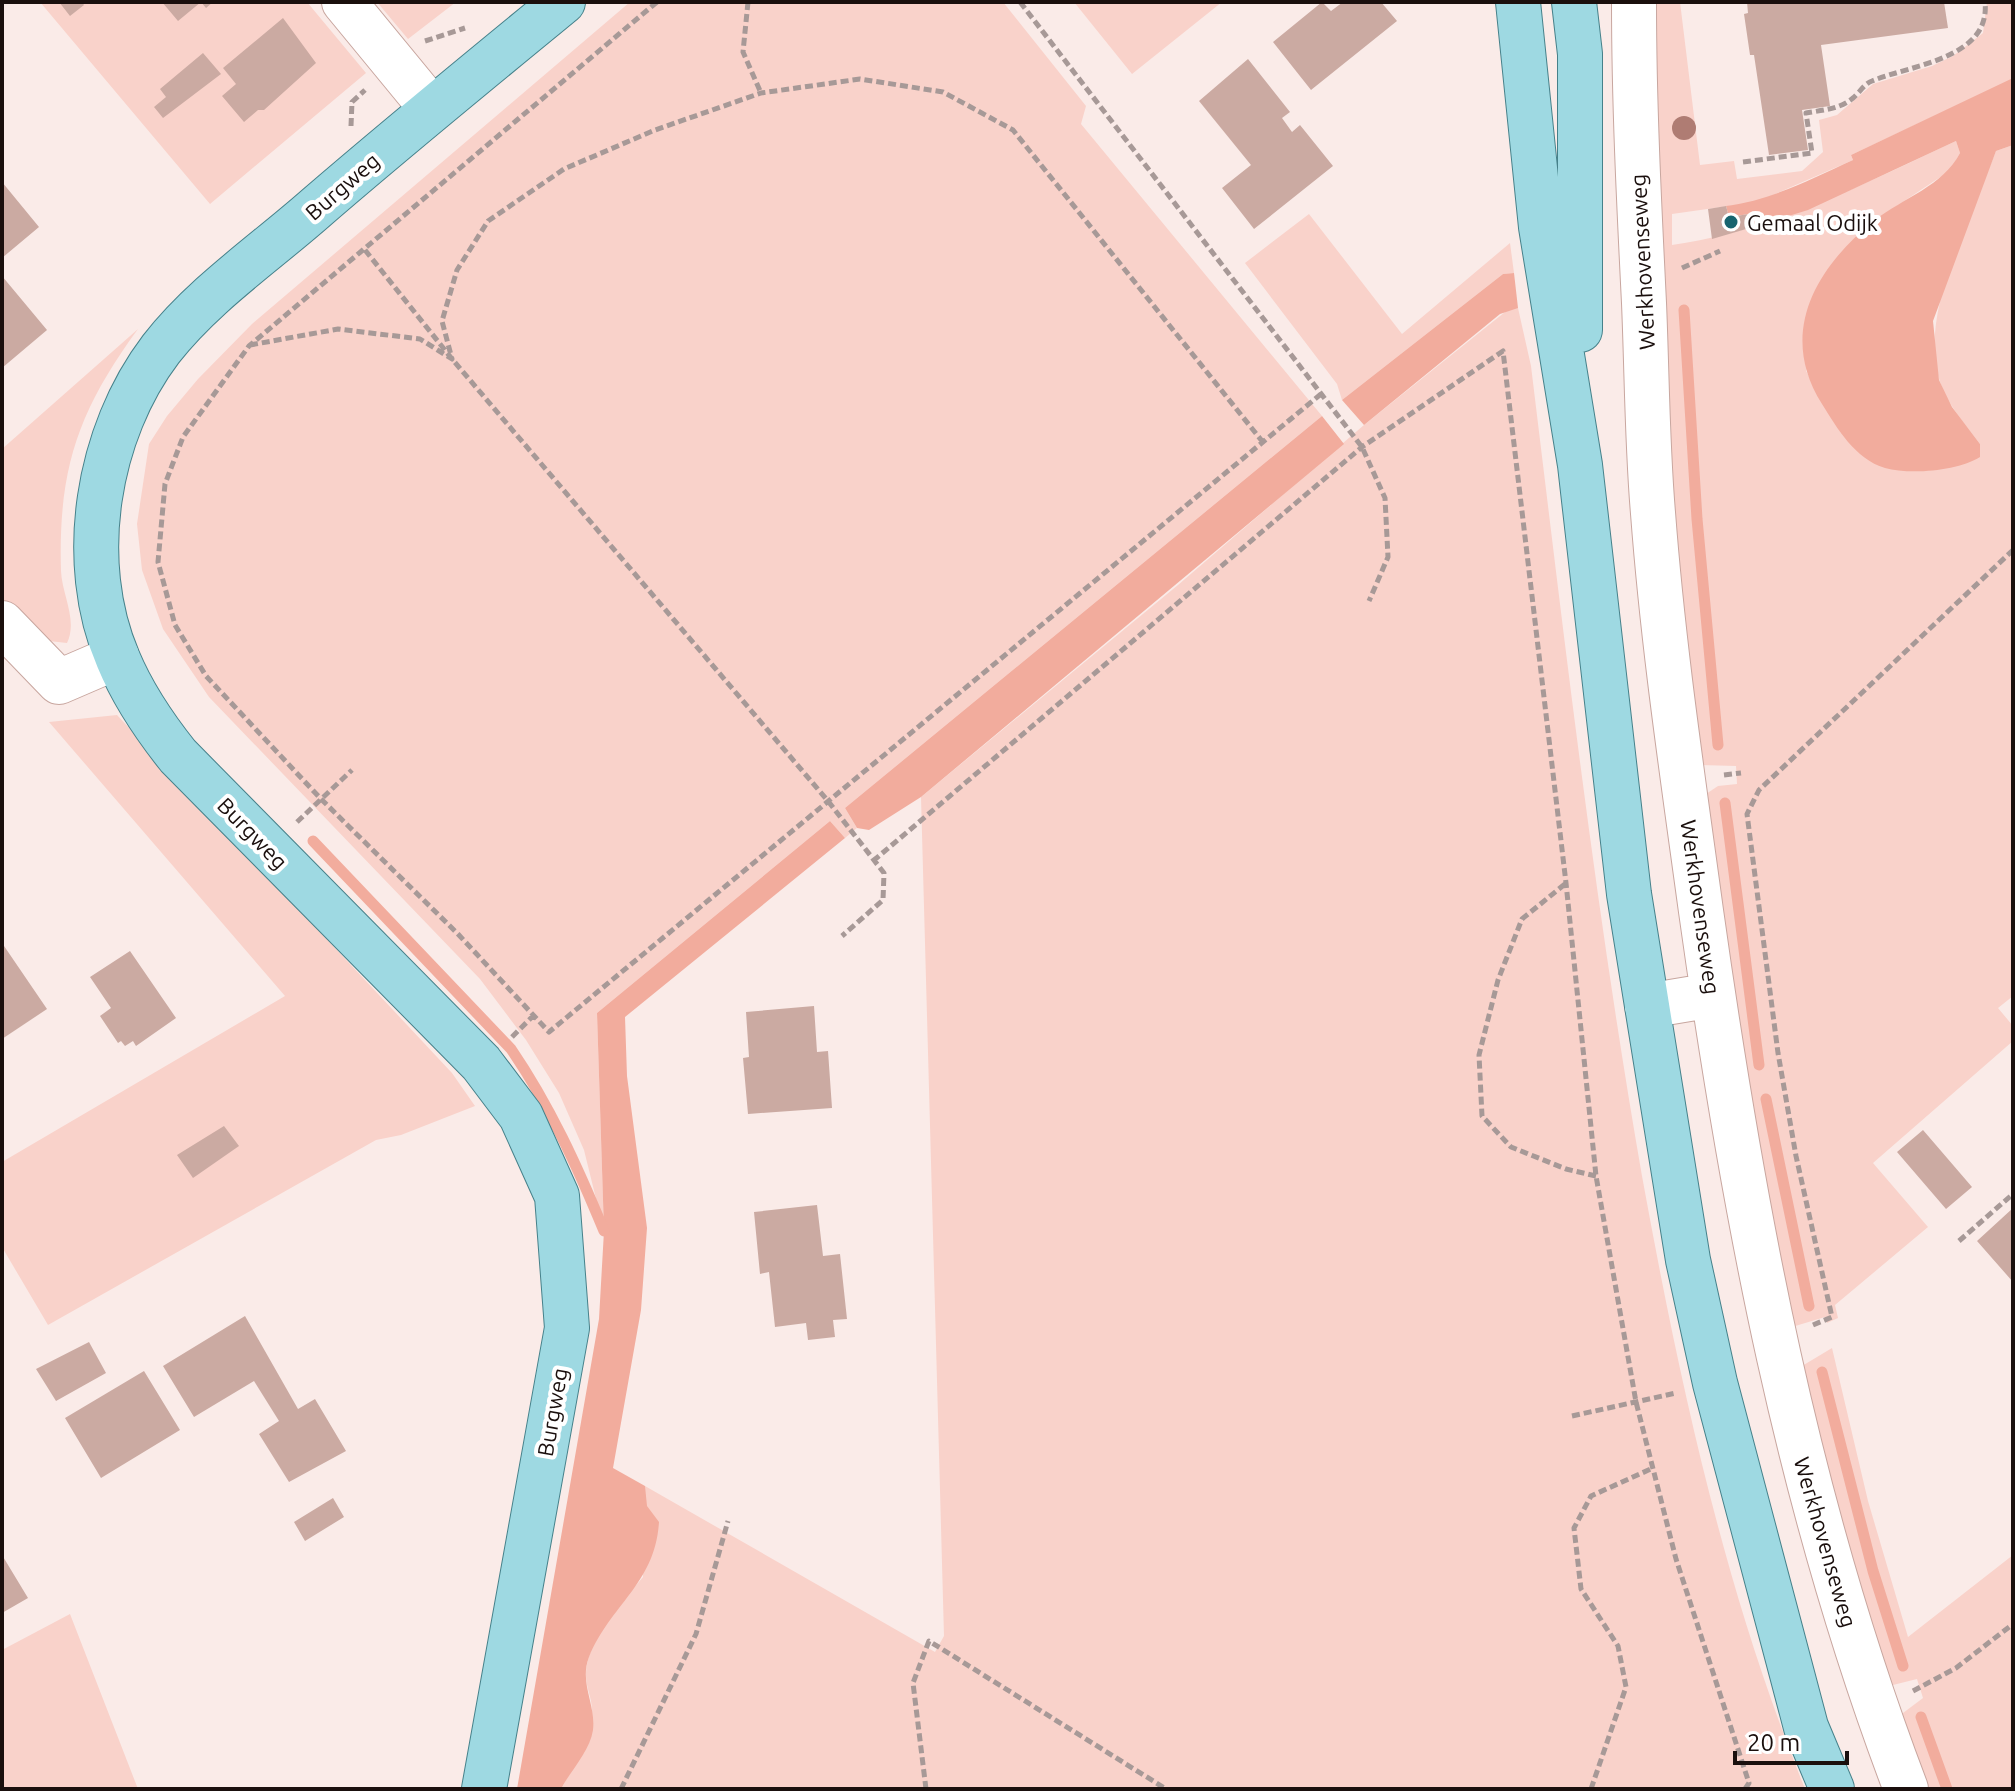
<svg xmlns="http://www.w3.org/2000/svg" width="2015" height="1791" font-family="Ubuntu,sans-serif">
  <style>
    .green { fill: #f9d2ca }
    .water { fill: #f2ac9d }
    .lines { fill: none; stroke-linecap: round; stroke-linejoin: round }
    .stream { stroke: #f2ac9d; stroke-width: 11 }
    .building { fill: #cbaaa2 }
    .minor-casing { stroke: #c8a69f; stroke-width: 46 }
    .major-casing { stroke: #46818a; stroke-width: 46 }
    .path { stroke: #a79997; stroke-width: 5; stroke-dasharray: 8 4; stroke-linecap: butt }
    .minor { stroke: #fff; stroke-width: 44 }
    .major { stroke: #9ed9e2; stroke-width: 44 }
    .tree { fill: #af7c73 }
    .poi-dot { fill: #17636e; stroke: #fff; stroke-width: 3 }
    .labels { text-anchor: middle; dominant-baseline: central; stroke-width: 8; stroke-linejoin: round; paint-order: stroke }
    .street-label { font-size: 22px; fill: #1a0f0d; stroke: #fff }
    .poi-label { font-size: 22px; fill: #1a0f0d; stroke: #fff; text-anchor: start }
  </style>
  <rect width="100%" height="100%" fill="#faebe8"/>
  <path class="green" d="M 40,2 L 307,2 L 366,73 L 210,204 Z
    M 377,2 L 456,2 L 408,39 Z
    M 630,2 L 1003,2 L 1086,106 L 1081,124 L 1322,416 L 845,808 L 857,828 L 845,838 L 830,821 L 597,1013 L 604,1231 L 584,1150 L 559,1093 L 526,1040 L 480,979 L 209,697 L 163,629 L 142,570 L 137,524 L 149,444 L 167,416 L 198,379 L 252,324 Z
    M 1074,2 L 1222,2 L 1132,74 Z
    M 1648,2 L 1680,2 L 1700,165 L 1734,161 L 1737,179 L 1802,171 L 1823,152 L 1819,120 L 1837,115 L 1873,84 L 1932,66 L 1953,56 L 1983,33 L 1987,2 L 2013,2 L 2011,80 L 1851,155 L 1853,160 L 1757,202 L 1672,214 L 1672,245 C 1774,230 1864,184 1956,141 L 1960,153 L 1951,170 L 1874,221 L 1806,371 L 1841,433 L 1980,444 C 1965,424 1948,405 1940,382 C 1917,315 1972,214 1996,151 L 2013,145 L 2013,996 L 1998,1008 L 2013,1026 L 2013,1041 L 1873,1163 L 1928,1227 L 1835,1305 L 1838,1318 L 1827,1323 L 1825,1317 L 1792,1327 L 1772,1254 L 1706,794 L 1718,786 L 1737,784 L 1736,766 L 1700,765 L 1680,623 Z
    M 1309,214 L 1402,334 L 1510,243 L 1514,273 L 1503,274 L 1342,400 L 1337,384 L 1245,263 Z
    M 1510,308 L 1518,308 L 1531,366 C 1564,636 1595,907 1642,1176 C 1680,1385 1725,1592 1805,1789 L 561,1789 C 576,1762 592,1743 592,1709 C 591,1691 582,1683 588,1660 C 596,1630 623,1600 643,1577 L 645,1486 L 935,1652 L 944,1636 L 921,797 L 1178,585 L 1364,425 Z
    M 138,329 C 78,411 58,469 61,571 C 62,595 78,620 67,643 L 49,641 L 2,598 L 2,449 Z
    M 117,715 L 452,1073 L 475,1106 L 401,1135 L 376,1140 L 48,1325 L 2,1247 L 2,1162 L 285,996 L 49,722 Z
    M 1832,1348 L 1868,1501 L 1908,1637 L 2013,1555 L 2013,1789 L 1922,1789 L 1899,1716 L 1923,1698 L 1917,1679 L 1889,1686 L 1879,1671 L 1802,1366 Z
    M 70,1614 L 138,1789 L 2,1789 L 2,1650 Z"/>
  <path class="water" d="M 2013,78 L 2013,145 L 1996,151 L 1933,321 L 1939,380 L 1952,407 L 1980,444 L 1980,457 C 1958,471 1910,475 1885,468 C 1855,459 1837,428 1822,404 C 1777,333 1816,267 1875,220 C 1903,198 1943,186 1960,153 L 1956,141 L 1808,210 L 1753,227 L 1749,214 L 1729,217 L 1726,206 C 1772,200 1811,179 1853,160 L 1851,155 Z
    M 1514,273 L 1518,308 L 1500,314 L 1364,425 L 1342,400 L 1503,274 Z
    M 1322,416 L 1344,444 L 921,797 L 869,830 L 857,828 L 845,808 Z
    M 830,821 L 845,838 L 625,1017 L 627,1076 L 647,1228 L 641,1310 L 613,1468 L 645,1486 L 647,1506 L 659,1522 C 655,1584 611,1604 589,1657 C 579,1683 596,1704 593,1730 C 590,1751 571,1770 561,1789 L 517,1789 L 599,1319 L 604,1231 L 597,1013 Z"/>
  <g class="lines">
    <path class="stream" d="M 1684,310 L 1697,519 L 1718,745
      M 1725,803 L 1759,1065
      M 313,841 L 511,1049 C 550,1106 578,1168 604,1231
      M 1766,1099 L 1809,1306
      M 1822,1372 L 1873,1571 L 1903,1666
      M 1921,1717 L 1947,1789"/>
  </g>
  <path class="building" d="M 59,2 L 82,2 L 84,5 L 70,16 Z
    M 162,2 L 213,2 L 206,8 L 201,2 L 178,21 Z
    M 1322,2 L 1331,11 L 1343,2 L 1381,2 L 1397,21 L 1311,90 L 1273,42 Z
    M 1747,2 L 1944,2 L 1948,28 L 1821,45 L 1830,106 L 1802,110 L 1808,150 L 1769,155 L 1754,55 L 1750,55 L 1744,14 L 1748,13 Z
    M 283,18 L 316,63 L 264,110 L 258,110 L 244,122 L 222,96 L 236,84 L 223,68 Z
    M 203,53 L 221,74 L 163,118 L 154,107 L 166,97 L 160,89 Z
    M 1248,59 L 1290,112 L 1282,118 L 1292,132 L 1300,125 L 1333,166 L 1254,229 L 1222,188 L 1251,165 L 1199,101 Z
    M 2,182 L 39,227 L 2,258 Z
    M 1726,206 L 1729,217 L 1749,214 L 1753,227 L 1712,239 L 1708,209 Z
    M 2,276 L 47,330 L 2,368 Z
    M 2,943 L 47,1009 L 2,1039 Z
    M 130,951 L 176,1018 L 136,1046 L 133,1041 L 125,1046 L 121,1041 L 118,1043 L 100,1016 L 111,1008 L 90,977 Z
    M 814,1006 L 817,1052 L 828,1051 L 832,1108 L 748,1114 L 743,1058 L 749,1057 L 746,1012 Z
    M 224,1126 L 239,1146 L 193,1178 L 177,1155 Z
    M 1923,1130 L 1972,1187 L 1946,1209 L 1897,1152 Z
    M 817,1205 L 823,1256 L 840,1254 L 847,1319 L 833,1320 L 835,1337 L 808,1340 L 806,1323 L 775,1327 L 769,1272 L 760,1274 L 754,1212 Z
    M 2013,1208 L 2013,1282 L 1977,1241 Z
    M 245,1316 L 298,1409 L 315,1399 L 346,1451 L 289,1482 L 259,1434 L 279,1421 L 254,1381 L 194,1417 L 163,1366 Z
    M 89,1342 L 106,1373 L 56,1401 L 36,1369 Z
    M 144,1371 L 180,1430 L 101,1478 L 65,1418 Z
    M 333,1498 L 344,1517 L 305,1541 L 294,1522 Z
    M 2,1555 L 28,1598 L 2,1613 Z"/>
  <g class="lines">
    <g class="minor-casing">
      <path id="minor" d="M 344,2 L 432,109
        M 1634,2 C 1634,102 1639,203 1644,303 C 1647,373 1647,443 1653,513 C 1663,646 1683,779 1701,911 C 1743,1210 1798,1506 1906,1789
        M 2,623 L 59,682 L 117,657
        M 1647,1006 L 1713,995"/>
    </g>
    <g class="major-casing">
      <path id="major" d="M 1518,2 L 1541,227 L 1580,465 L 1629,894 L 1688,1260 L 1715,1383 L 1806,1727 L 1832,1789
        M 1574,2 L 1580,54 L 1580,330
        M 484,1789 L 567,1328 L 557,1196 L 521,1116 L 481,1063 L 178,756 C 154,726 133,695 118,659 C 76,561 97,433 161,349 C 204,294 265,253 317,207 C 398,137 480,70 563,2"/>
    </g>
    <path class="path" d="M 657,2 L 249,346 L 183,437 L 165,484 L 158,562 L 175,625 L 206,676 L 321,799 L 458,934 L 549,1032 L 1321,394
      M 748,2 L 743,52 L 761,93
      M 1020,2 L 1362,447 L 1385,498 L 1388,557 L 1369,601
      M 425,41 L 465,28
      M 351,126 L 352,102 L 365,90
      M 1743,162 L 1812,153 L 1806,113 C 1823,110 1840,109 1853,98 C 1860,92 1864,84 1872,81 C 1910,65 1991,59 1985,2
      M 365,250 L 452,359 L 828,801 L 884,873 L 883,900 L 842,936
      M 1682,268 L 1720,251
      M 250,345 L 338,329 L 420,339 L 452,359 L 442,321 L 457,270 L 488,221 L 564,169 L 655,130 L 761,93 L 860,79 L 943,92 L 1013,130 L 1262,441
      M 1724,775 L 1741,773
      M 297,822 L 352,770
      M 873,861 L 1362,447 L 1503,351 L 1566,883 L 1596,1176 L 1636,1402 L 1676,1559 L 1749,1783 L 1745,1789
      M 1565,884 L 1522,919 L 1498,980 L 1479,1055 L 1482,1116 L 1511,1147 L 1566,1169 L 1596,1176
      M 512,1037 L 534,1015
      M 1959,1241 L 2013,1194
      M 1813,1325 L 1832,1317 L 1796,1156 L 1778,1053 L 1747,814 L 1759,790 L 2013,550
      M 1572,1416 L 1676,1393
      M 1913,1691 L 1956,1668 L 2013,1624
      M 621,1789 L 696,1634 L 728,1521
      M 926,1789 L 913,1683 L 929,1641 L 1166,1789
      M 1591,1789 L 1626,1687 L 1618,1646 L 1581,1589 L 1574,1528 L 1591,1496 L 1653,1468"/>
    <use href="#minor" class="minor"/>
    <use href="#major" class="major"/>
  </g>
  <circle class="tree" cx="1684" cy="128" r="12"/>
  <circle class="poi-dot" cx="1731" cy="222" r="8"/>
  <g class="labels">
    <g class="street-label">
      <text transform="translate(342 186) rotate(-41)">Burgweg</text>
      <text transform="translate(1642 262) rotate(-93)">Werkhovenseweg</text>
      <text transform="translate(253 833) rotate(46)">Burgweg</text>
      <text transform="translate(1701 907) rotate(82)">Werkhovenseweg</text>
      <text transform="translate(552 1412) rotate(-80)">Burgweg</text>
      <text transform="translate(1826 1542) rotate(74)">Werkhovenseweg</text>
    </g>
    <g class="poi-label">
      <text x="1747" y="222">Gemaal Odijk</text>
    </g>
  </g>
  <rect width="2015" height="1791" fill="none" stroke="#1a0f0d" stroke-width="8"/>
  <path d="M1735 1751v12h112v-12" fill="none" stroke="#1a0f0d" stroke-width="4"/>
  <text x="1747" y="1751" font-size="24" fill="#1a0f0d" stroke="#ffffff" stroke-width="6" paint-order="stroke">20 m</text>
</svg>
